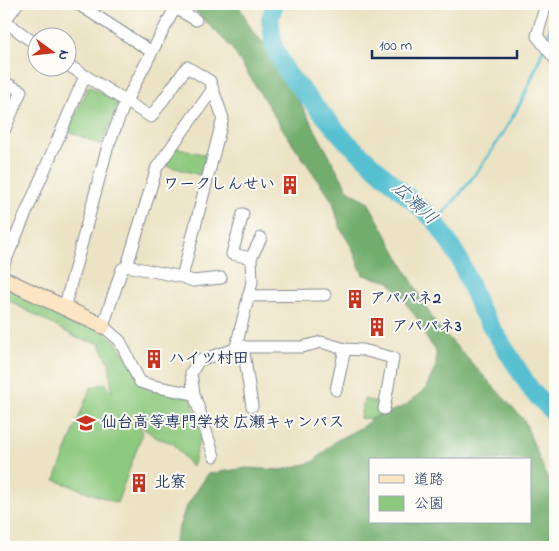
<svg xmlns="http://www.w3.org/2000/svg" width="559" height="551" font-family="'Indie Flower','Klee One',sans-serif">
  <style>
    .green { fill: #8dc97e; stroke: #547c6e }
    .forest { fill: #72ad6d; stroke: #466e66; fill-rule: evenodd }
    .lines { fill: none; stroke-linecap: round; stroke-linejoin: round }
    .stream { stroke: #56c0d1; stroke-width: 3 }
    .river { stroke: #56c0d1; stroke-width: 18 }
    .street-casing { stroke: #848991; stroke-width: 13 }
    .secondary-casing { stroke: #848991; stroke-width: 17 }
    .street { stroke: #fff; stroke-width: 11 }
    .secondary { stroke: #fce5c4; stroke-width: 15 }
    .labels { text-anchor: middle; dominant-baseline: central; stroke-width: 4; stroke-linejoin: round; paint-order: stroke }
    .poi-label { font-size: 16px; font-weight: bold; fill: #1b2f5e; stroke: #fdfcf7; text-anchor: start }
    .water-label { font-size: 18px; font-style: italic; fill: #2d5a80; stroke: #fdfcf7 }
  </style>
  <rect width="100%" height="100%" fill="#fdfcf7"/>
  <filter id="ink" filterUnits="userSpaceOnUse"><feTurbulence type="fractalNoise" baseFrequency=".02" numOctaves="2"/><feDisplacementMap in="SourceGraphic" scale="10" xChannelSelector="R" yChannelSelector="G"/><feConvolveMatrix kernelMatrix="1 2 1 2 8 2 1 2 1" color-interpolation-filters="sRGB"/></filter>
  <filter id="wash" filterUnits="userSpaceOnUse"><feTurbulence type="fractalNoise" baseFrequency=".0096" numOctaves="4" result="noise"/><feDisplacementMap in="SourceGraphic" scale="20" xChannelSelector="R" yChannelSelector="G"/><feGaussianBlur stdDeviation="1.12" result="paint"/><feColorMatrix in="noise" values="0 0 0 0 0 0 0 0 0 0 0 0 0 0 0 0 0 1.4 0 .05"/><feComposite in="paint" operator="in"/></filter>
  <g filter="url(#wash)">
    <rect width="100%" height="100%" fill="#ece3c4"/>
    <path class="green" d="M 89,86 L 119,103 L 101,145 L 68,131 Z
      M 175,147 L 206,155 L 200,175 L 164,165 Z
      M 4,287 L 61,315 L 101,329 L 116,342 L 147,388 L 191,398 L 202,432 L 192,467 L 173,443 L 157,438 L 136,423 L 143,432 L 117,503 L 55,480 L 90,388 L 105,383 L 112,392 L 109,363 L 99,343 L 79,339 L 4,298 Z
      M 364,399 L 382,404 L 378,419 L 360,418 Z"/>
    <path class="forest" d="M 188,4 L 238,4 L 254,34 L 270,48 L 348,190 L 368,202 L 435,323 L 524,420 L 555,497 L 555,547 L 172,547 L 186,507 L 208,474 L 246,468 L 282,470 L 313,462 L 337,440 L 362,427 L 373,418 L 405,406 L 426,388 L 436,366 L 436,351 L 425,336 L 422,325 L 390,282 L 363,275 L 351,246 L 340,228 L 333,202 L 284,131 L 231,47 ZM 370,460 L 530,460 L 530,522 L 370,522 Z"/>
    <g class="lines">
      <path class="stream" d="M 546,42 L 555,9
        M 436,222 C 469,185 498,145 521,102 C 530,84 536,66 544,48"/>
      <path class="river" d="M 275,4 L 270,19 L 274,47 L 287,73 L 345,140 L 436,222 L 460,260 L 480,309 L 532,391 L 555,415"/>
    </g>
  </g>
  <g filter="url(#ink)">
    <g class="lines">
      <g class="street-casing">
        <path id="street" d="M 17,4 L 5,21 L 38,46
          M 78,4 L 152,52
          M 546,4 L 537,36 L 555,59
          M 175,8 L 196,20
          M 68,65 L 151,117 L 187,67 L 210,81 L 223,118 L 182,277 L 127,266 L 122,269 L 103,326 L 120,341 L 140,382 L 153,386 L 194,394
          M 4,82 L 21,91 L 4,131
          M 243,214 L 232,254 L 251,258
          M 4,264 L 85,76
          M 127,266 L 157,167 L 213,89
          M 182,277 L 193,281 L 221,278
          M 248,296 L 325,295
          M 64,309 L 107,149 L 125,103 L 175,8 L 172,4
          M 243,346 L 252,406
          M 236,347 L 252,282 L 251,258 L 261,238
          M 336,390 L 345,349
          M 214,456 L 194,394 L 191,373 L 199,360 L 230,351 L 236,347 L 302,347 L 321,342 L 345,349 L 363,350 L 393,358 L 384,409"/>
      </g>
      <g class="secondary-casing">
        <path id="secondary" d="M 4,279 L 103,326"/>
      </g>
      <use href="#street" class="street"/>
      <use href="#secondary" class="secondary"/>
    </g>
  </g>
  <defs>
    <g id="building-bare" transform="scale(1.5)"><path d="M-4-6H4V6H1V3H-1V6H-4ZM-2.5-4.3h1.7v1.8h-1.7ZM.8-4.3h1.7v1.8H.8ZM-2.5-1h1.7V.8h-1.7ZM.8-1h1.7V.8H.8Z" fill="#c8321e" stroke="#fdfcf7" stroke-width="2.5" paint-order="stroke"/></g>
    <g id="university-bare" transform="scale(1.5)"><path d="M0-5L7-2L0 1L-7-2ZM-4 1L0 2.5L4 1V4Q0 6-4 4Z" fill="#c8321e" stroke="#fdfcf7" stroke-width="2.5" paint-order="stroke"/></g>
  </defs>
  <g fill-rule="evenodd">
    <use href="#building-bare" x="290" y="185"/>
    <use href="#building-bare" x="355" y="299"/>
    <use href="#building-bare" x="377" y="327"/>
    <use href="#building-bare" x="154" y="359"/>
    <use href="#university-bare" x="86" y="423"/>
    <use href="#building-bare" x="139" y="483"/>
  </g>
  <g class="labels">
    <g class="poi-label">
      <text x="275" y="185" text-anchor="end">ワークしんせい</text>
      <text x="370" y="299">アパパネ2</text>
      <text x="392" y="327">アパパネ3</text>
      <text x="169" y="359">ハイツ村田</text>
      <text x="101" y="423">仙台高等専門学校 広瀬キャンパス</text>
      <text x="154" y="483">北寮</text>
    </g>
    <g class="water-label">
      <text transform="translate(414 204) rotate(43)">広瀬川</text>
    </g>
  </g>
  <rect width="559" height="551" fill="none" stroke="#fdfcf7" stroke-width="20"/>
  <rect x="369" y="458" width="162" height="65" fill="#fdfcf7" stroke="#a3aaba"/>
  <rect x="379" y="475" width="25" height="8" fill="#fce5c4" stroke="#a3aaba"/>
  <text x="414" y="484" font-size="15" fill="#1b2f5e">道路</text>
  <rect x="379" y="496" width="25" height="15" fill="#8dc97e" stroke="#a3aaba"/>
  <text x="414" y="508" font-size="15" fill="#1b2f5e">公園</text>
  <g transform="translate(52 52) rotate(105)"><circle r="24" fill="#fdfcf7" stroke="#a3aaba"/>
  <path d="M0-4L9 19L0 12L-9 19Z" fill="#c8321e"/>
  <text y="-8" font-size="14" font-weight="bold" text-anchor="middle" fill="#1b2f5e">N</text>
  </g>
  <path d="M372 50v8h145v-8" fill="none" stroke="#1b2f5e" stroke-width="2.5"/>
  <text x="379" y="50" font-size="15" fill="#1b2f5e" stroke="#fdfcf7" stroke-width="4" paint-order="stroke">100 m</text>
</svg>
